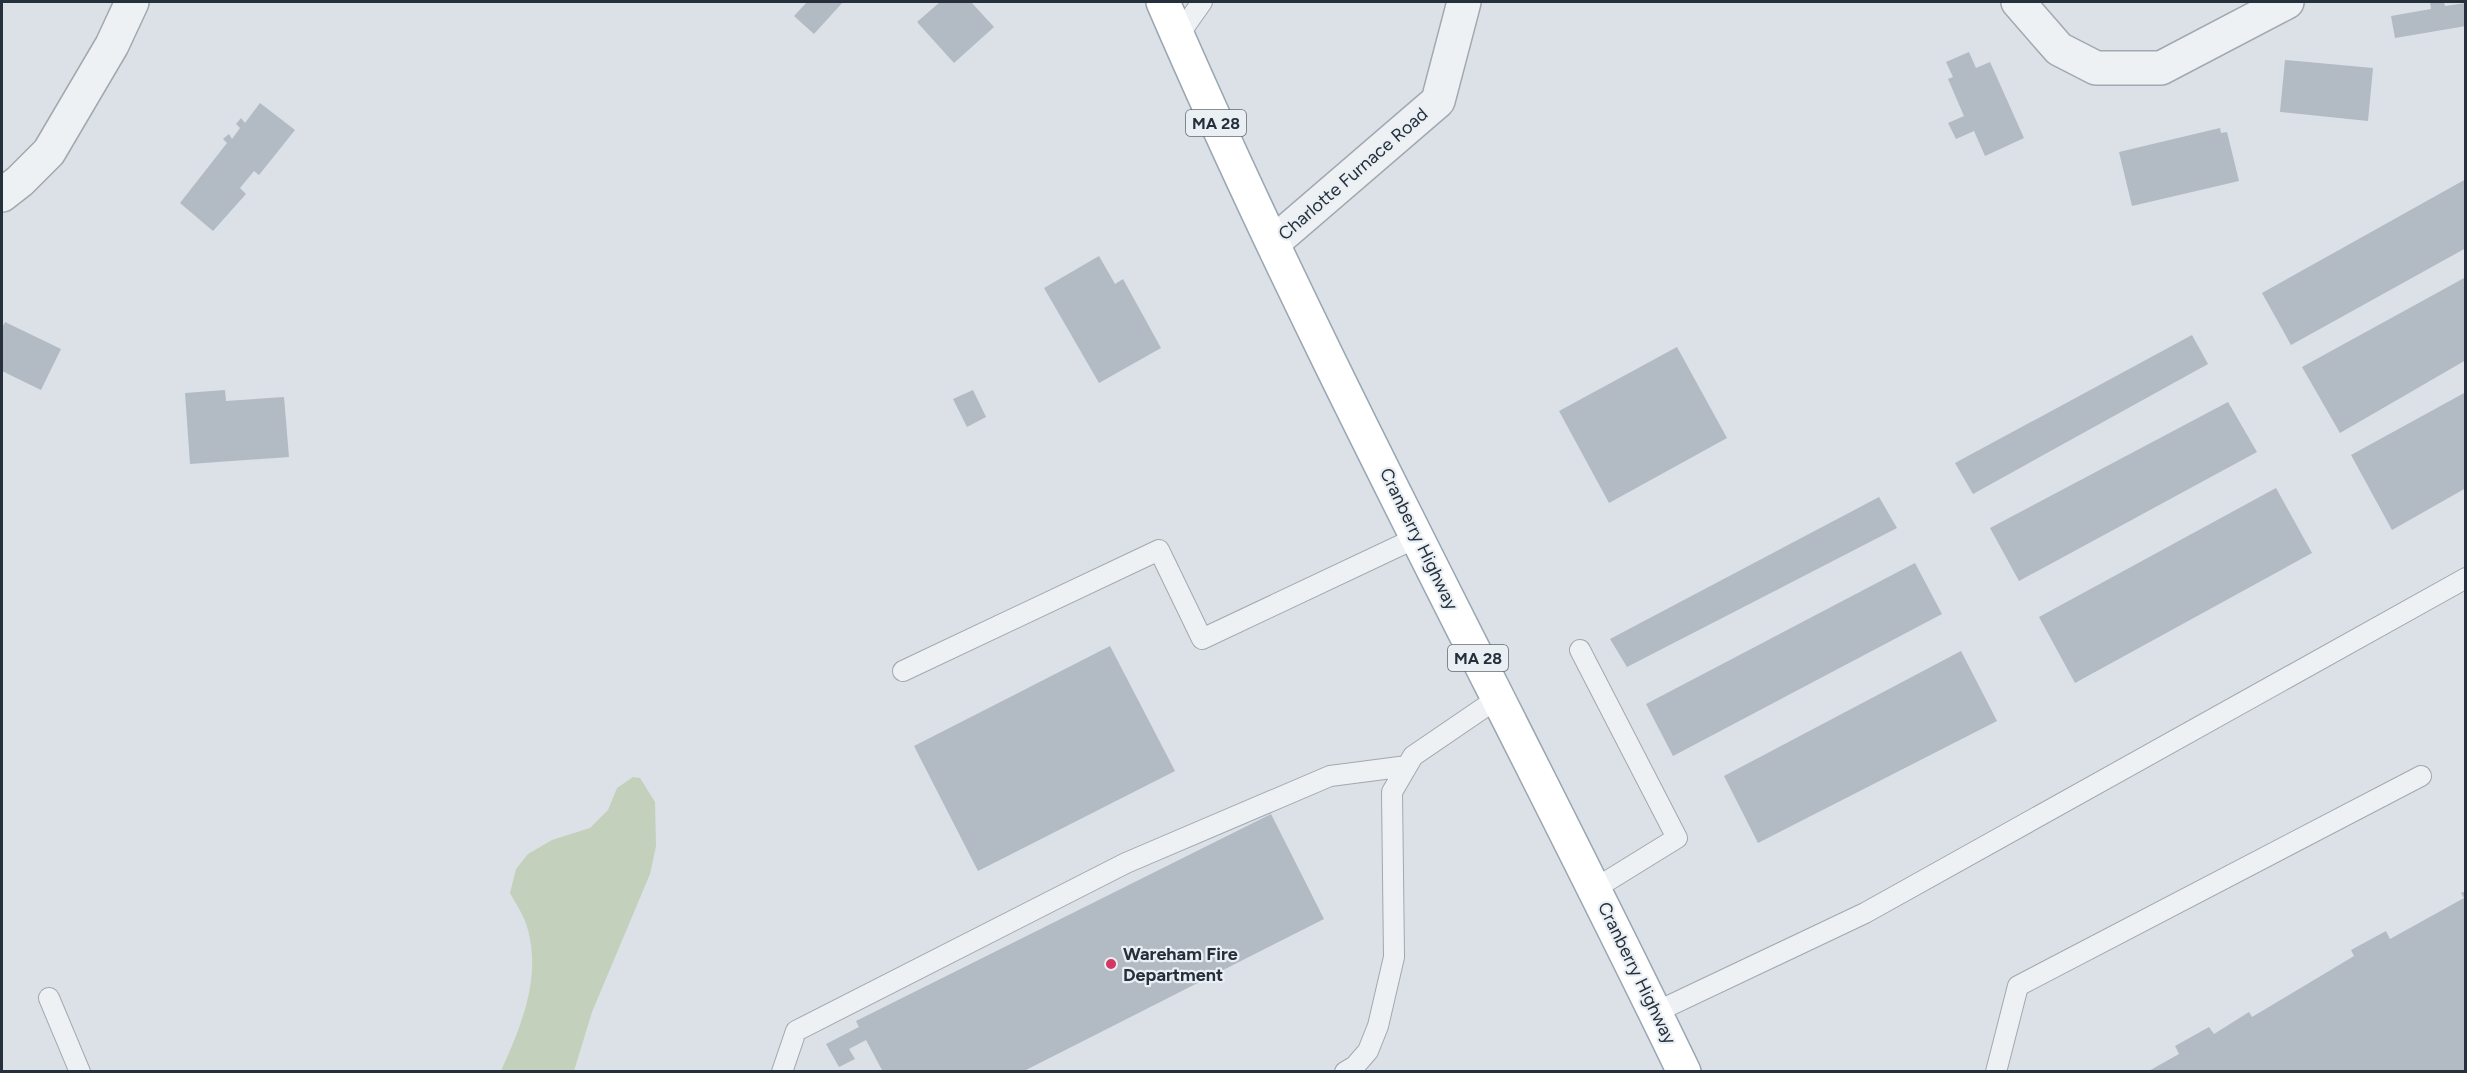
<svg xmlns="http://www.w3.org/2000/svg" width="2467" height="1073" font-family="Figtree,sans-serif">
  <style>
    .green { fill: #c3d0bc }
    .building { fill: #b2bac3 }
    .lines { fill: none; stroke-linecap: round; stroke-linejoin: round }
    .lane-casing { stroke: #a1a8b0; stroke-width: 22 }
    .street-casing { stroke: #a1a8b0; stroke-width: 36 }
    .primary-casing { stroke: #9aa6b2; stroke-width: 36 }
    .lane { stroke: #eef1f4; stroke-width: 20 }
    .street { stroke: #eef1f4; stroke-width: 33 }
    .primary { stroke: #fff; stroke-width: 33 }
    .poi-dot { fill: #d23861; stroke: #eaeff4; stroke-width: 2 }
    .labels { text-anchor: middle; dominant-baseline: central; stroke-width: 4.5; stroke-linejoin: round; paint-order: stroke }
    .shield { fill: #eaeff4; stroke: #606973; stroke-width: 1.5 }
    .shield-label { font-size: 16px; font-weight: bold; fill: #25303c }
    .street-label { font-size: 18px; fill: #25303c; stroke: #eaeff4 }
    .poi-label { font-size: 18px; font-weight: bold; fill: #25303c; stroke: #eaeff4; text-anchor: start }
  </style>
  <rect width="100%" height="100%" fill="#dbe1e6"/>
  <path class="green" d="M 633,777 L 640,778 L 655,802 L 656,846 L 650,874 L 592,1012 L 574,1071 L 501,1071 C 521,1026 541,980 528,930 C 525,917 516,904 510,893 L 516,869 L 528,854 L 552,840 L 590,828 L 608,810 L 617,788 Z"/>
  <path class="building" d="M 807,2 L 843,2 L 814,34 L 794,16 Z
    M 940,2 L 971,2 L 994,27 L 954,63 L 917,22 Z
    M 2430,2 L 2444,2 L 2445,6 L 2466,3 L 2466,26 L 2395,38 L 2391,16 L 2431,9 Z
    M 1969,52 L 1976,68 L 1990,62 L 2024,138 L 1985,156 L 1974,131 L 1956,139 L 1948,123 L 1964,116 L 1948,79 L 1953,77 L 1946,62 Z
    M 2285,60 L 2373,68 L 2368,121 L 2280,112 Z
    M 260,103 L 295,130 L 259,175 L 254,171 L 240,188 L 246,194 L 213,231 L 180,203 L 227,143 L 223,139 L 229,134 L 232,139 L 240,128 L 236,124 L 241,118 L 245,123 Z
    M 2220,128 L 2221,133 L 2227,132 L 2239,181 L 2132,206 L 2119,152 Z
    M 2466,179 L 2466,248 L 2291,345 L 2262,293 Z
    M 1099,256 L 1115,284 L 1123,279 L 1161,348 L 1099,383 L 1044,288 Z
    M 2466,277 L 2466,360 L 2340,433 L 2302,367 Z
    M 5,322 L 61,349 L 41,390 L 2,371 L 2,325 L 3,326 Z
    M 2192,335 L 2208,364 L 1973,494 L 1955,463 Z
    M 1677,347 L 1727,438 L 1609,503 L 1559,411 Z
    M 225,390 L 226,401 L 284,397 L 289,457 L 190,464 L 185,393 Z
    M 973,390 L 986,417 L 967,427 L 953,399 Z
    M 2466,392 L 2466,488 L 2392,530 L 2351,455 Z
    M 2228,402 L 2257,452 L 2019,581 L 1990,528 Z
    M 2276,488 L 2312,553 L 2075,683 L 2039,617 Z
    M 1879,497 L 1897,528 L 1627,667 L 1610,639 Z
    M 1915,563 L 1942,614 L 1673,756 L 1646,704 Z
    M 1110,646 L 1175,771 L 978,871 L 914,746 Z
    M 1961,651 L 1997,721 L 1758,843 L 1724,776 Z
    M 1271,814 L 1324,919 L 1022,1072 L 883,1072 L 866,1040 L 849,1049 L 855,1059 L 839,1067 L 826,1044 L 859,1027 L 856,1021 Z
    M 2466,891 L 2466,1072 L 2147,1072 L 2179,1054 L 2175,1046 L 2209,1027 L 2214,1034 L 2249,1012 L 2252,1017 L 2354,956 L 2351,950 L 2386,931 L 2390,939 L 2464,898 L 2461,893 Z"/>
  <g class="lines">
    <g class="lane-casing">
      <path id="lane" d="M 1178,36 L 1202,2
        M 1580,650 L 1677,838 L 1596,888
        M 903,671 L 1159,550 L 1202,639 L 1418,537
        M 49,998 L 80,1072
        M 1656,1012 L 1865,913 L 2466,578
        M 782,1072 L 796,1031 L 1126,863 L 1330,776 L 1407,766
        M 1345,1072 L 1355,1066 L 1368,1051 L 1378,1026 L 1394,957 L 1392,792 L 1413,756 L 1498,698
        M 1996,1072 L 2018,986 L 2421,776"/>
    </g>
    <g class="street-casing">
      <path id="street" d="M 2018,2 L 2059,49 L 2096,68 L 2161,68 L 2287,2
        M 2,195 L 20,181 L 49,152 L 112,45 L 132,2
        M 1273,243 L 1438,101 L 1464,2"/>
    </g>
    <g class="primary-casing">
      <path id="primary" d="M 1163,2 C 1320,366 1512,715 1684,1072"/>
    </g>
    <use href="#lane" class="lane"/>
    <use href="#street" class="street"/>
    <use href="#primary" class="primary"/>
  </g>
  <circle class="poi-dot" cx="1111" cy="964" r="6"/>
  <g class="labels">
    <g class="shield">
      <rect x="1186" y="110" width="60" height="26" rx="4.5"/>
      <rect x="1448" y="645" width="60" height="26" rx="4.5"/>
    </g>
    <g class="shield-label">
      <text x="1216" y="123">MA 28</text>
      <text x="1478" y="658">MA 28</text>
    </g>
    <g class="street-label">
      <text transform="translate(1353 174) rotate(-41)">Charlotte Furnace Road</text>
      <text transform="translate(1419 539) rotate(64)">Cranberry Highway</text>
      <text transform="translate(1637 973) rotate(64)">Cranberry Highway</text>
    </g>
    <g class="poi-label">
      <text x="1123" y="954">Wareham Fire<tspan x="1123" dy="21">Department</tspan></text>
    </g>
  </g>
  <rect width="2467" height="1073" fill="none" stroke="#25303c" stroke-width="6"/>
</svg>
